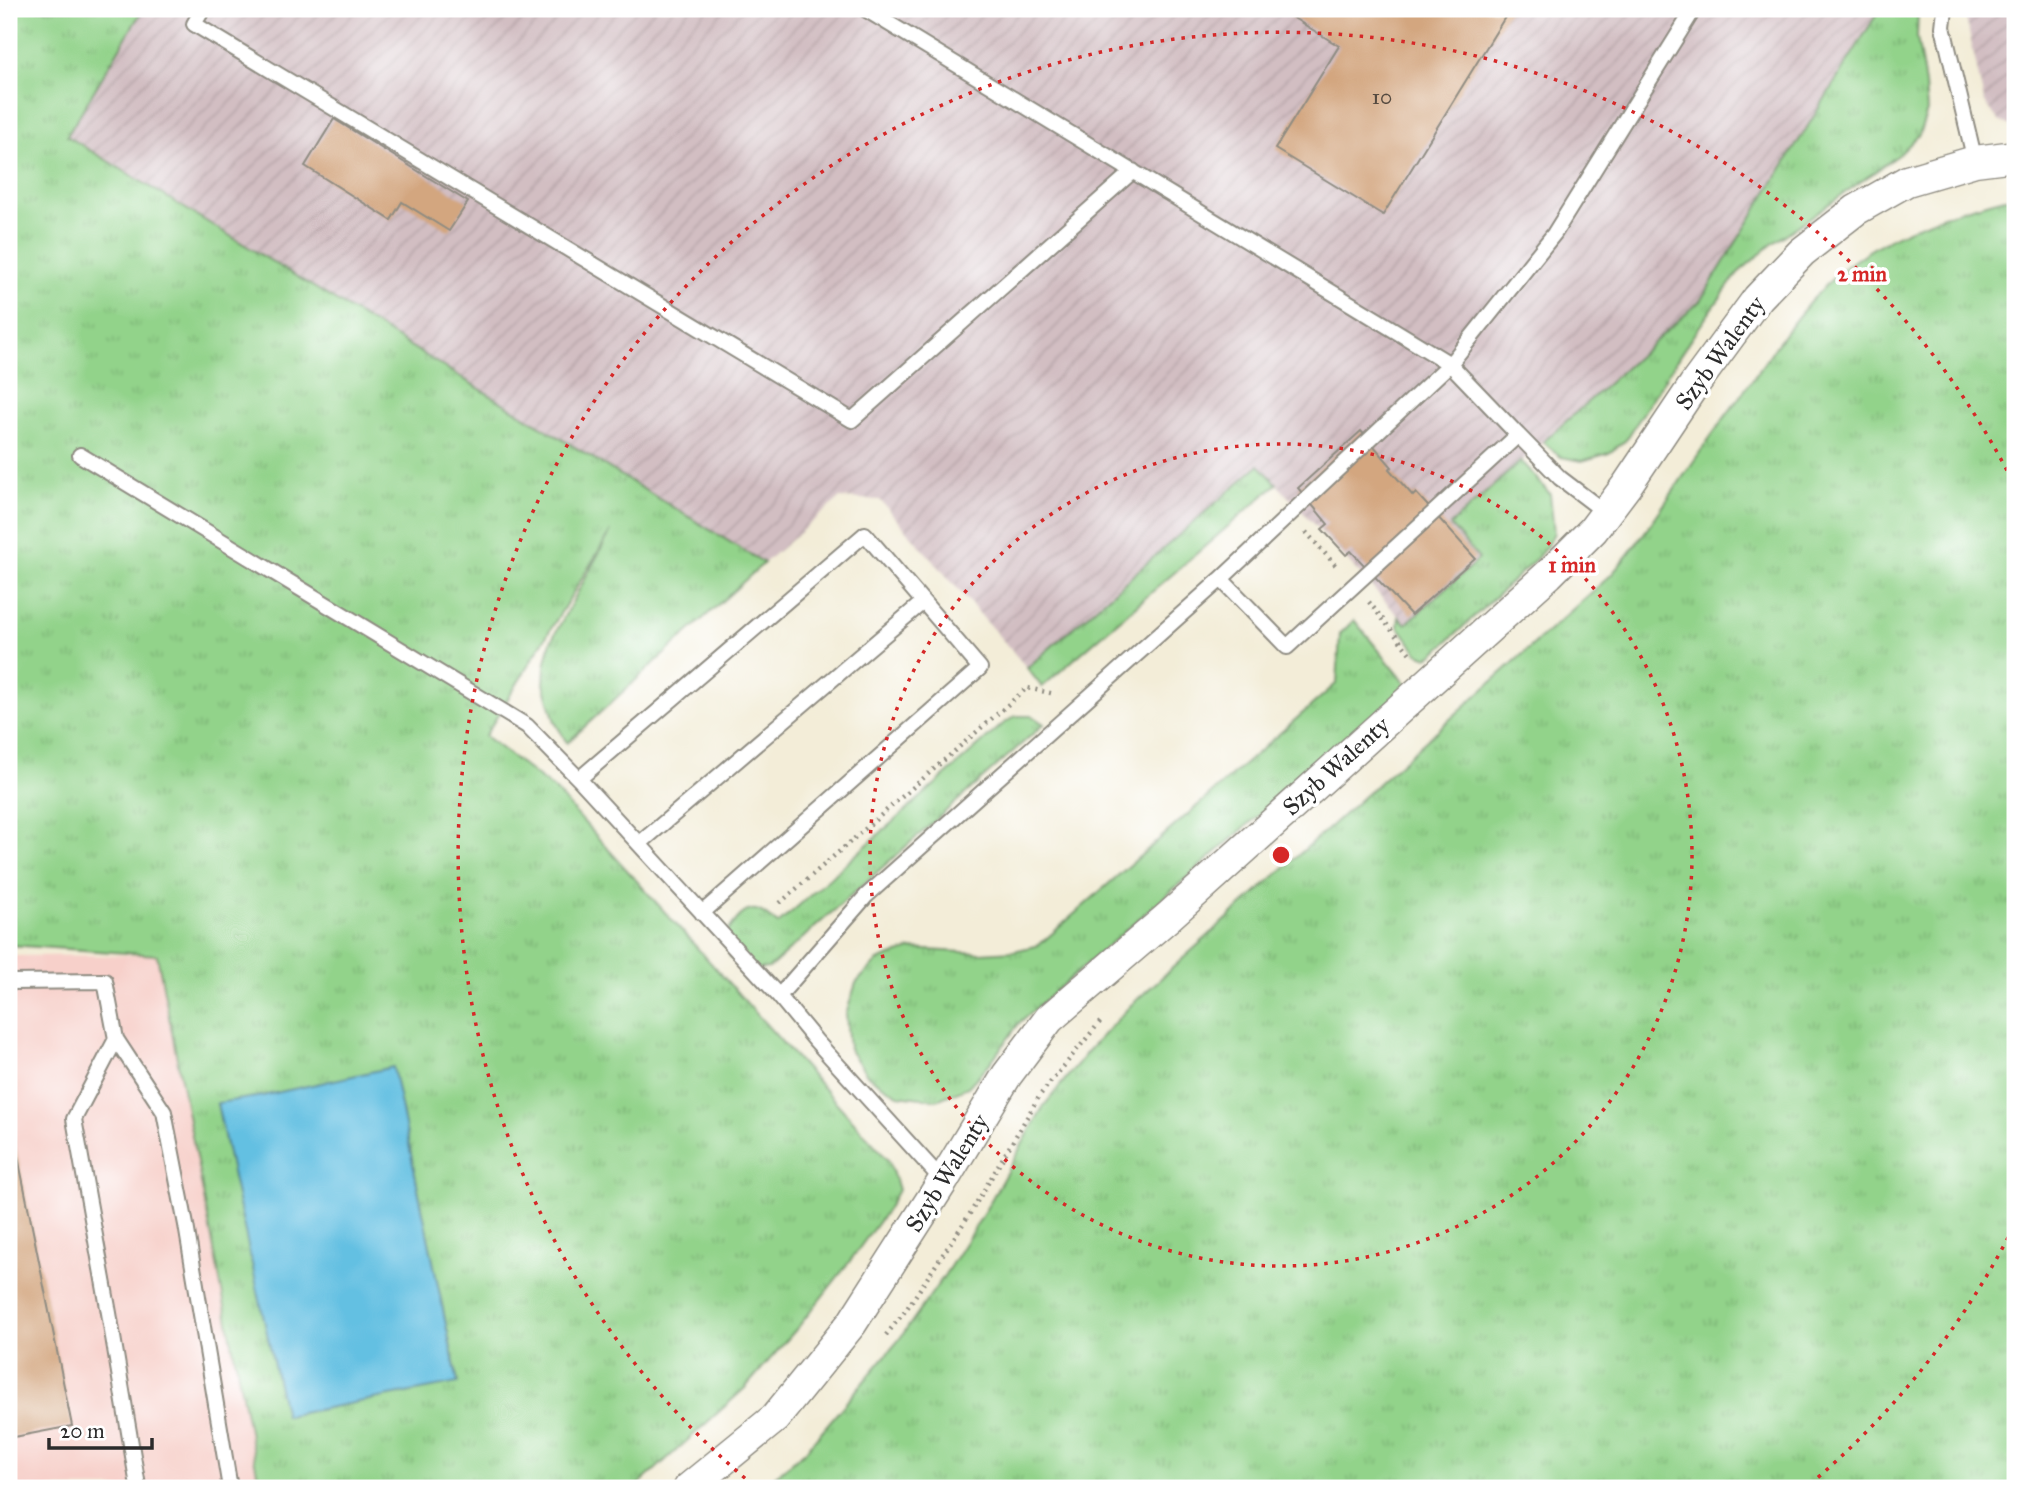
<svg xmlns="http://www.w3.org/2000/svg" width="2024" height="1497" font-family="'IM FELL Great Primer',serif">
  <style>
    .built { fill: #f7d0ca }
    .industrial { fill: url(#industrial-furrows) }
    .grass { fill: url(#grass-tufts); stroke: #5e7f5a; stroke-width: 2; fill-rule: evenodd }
    .water { fill: #64c0e2; stroke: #487686; stroke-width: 2 }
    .building { fill: #d3a67f }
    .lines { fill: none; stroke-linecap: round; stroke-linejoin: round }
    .lane-casing { stroke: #8f8c82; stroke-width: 18 }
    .street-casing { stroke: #8f8c82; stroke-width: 33 }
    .path { stroke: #8f8c82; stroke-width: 4.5; stroke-dasharray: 2 5; stroke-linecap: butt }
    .lane { stroke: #fff; stroke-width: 14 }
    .street { stroke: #fff; stroke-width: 30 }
    .ring { fill: none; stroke: #d62828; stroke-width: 3.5; stroke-dasharray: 3.5 7 }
    .labels { text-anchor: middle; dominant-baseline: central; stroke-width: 7; stroke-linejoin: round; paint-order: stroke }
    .number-label { font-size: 21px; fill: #554a40 }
    .street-label { font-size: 24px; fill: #2b2b2b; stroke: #fff }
    .centre { fill: #d62828; stroke: #fff; stroke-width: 3.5 }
    .ring-label { font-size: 21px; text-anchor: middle; font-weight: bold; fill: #d62828; stroke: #fff; stroke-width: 7; stroke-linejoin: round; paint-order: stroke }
  </style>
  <defs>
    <pattern id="industrial-furrows" width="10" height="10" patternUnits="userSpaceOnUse" patternTransform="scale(1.75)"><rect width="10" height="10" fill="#d2bec2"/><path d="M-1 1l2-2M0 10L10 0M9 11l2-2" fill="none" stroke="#b4a3a7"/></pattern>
    <pattern id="grass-tufts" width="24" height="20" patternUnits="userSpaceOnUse" patternTransform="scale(1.75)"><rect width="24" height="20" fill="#92d38a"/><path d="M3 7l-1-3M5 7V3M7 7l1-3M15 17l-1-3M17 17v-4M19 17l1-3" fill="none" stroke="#7eb577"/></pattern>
  </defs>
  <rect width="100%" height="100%" fill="#fff"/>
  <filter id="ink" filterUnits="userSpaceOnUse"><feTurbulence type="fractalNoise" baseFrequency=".0143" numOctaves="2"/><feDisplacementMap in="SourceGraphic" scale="14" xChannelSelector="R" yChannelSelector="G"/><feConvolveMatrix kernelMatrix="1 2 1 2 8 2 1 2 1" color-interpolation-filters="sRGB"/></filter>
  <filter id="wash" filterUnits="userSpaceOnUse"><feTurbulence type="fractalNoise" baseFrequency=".00686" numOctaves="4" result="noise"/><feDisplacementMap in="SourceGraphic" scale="28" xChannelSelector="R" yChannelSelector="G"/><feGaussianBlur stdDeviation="1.57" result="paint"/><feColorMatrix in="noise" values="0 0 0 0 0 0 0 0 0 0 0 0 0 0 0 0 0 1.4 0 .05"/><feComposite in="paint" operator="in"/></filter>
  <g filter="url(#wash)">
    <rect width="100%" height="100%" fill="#f3edd8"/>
    <path class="built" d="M 157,955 L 260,1488 L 9,1488 L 9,956 Z"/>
    <path class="industrial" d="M 143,9 L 1882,9 L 1700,301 L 1451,525 L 1479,559 L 1406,624 L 1259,465 L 1027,668 L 880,500 L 840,498 L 764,563 L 67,135 Z
      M 1964,9 L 2015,9 L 2015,128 L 1998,120 L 1984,101 Z"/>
    <path class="grass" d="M 9,9 L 143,9 L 67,136 L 764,563 L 567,743 L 555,722 L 544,684 L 545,666 L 551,641 L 611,531 L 485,736 L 555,790 L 889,1161 L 898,1190 L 887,1210 L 847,1265 L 799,1326 L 745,1388 L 635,1488 L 260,1488 L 157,955 L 9,945 ZM 393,1068 L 458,1382 L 286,1416 L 217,1104 L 262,1096 Z
      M 1880,9 L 1918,9 L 1917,37 L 1925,84 L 1927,111 L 1919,135 L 1900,154 L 1771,245 L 1738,273 L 1687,344 L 1626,440 L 1609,453 L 1582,461 L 1561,457 L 1543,442 L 1700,301 Z
      M 2005,198 L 2015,198 L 2015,1488 L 762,1488 L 806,1450 L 898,1341 L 944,1276 L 981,1218 L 1043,1107 L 1088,1051 L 1131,1005 L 1611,575 C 1644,537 1670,495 1698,455 C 1716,428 1736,403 1754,377 C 1780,340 1807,300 1841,271 C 1889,231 1947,213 2005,198 Z
      M 1521,461 L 1550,494 L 1554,533 L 1546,547 L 1538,557 L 1434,654 L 1427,657 L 1418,653 L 1398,626 L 1399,617 L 1406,624 L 1479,559 L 1450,525 Z
      M 1259,465 L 1277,484 L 1042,687 L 1027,668 Z
      M 1354,620 L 1408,686 L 1020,1022 L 990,1063 L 968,1087 L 937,1100 L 898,1095 L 868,1076 L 849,1049 L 846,1014 L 856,983 L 877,961 L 910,949 L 980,953 L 1014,951 L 1039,945 L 1337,683 L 1340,634 Z
      M 1016,716 L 1032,716 L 1044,724 L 769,968 L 748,970 L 730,957 L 727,933 C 733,924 745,905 759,911 C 765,913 772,920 778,924 L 1003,724 Z"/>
    <path class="water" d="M 393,1067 L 458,1383 L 285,1416 L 217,1103 L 262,1096 Z"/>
    <g id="blocks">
      <path class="building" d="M 1279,9 L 1510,9 L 1383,215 L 1275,149 L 1339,46 Z
        M 334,119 L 468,202 L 449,231 L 402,202 L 391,220 L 305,166 Z
        M 1361,431 L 1392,467 L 1389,469 L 1413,496 L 1416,493 L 1475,558 L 1411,615 L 1351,551 L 1346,555 L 1322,529 L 1328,524 L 1298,488 Z
        M 9,1112 L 72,1426 L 9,1438 Z"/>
    </g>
  </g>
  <g filter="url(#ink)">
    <use href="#blocks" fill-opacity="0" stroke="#8f8c82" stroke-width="2"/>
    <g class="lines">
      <g class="lane-casing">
        <path id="lane" d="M 203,9 L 194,24 L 852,420 L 1133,171
          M 1945,9 L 1943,27 L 1975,161
          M 1518,435 L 1560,478 L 1606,513
          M 80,455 L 527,726 L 579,779
          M 1221,579 L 1450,364 L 1554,234 L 1694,9
          M 639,844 L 923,602
          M 702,913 L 980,668 L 865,534 L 579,779 L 779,996 L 816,1041 L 943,1181
          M 9,982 L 105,981 L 116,1039 L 164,1112 L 186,1225 L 230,1488
          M 779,996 L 866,896 L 1221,579 L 1287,647 L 1518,435 L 1450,364 L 865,9
          M 116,1039 L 74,1119 L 109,1313 L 138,1486 L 135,1488"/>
      </g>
      <g class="street-casing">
        <path id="street" d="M 689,1488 L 775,1418 L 852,1323 L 943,1181 L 1007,1075 L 1049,1019 L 1167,918 L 1332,770 L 1549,574 L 1593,530 L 1627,485 L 1694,385 L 1758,298 L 1802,252 L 1856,210 L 1907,181 L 1975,161 L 2015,156"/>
      </g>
      <path class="path" d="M 1306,532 L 1337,567
        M 1369,602 L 1412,656
        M 780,903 L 1027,688 L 1055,694
        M 886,1335 L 906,1310 L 971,1212 L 1040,1095 L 1100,1022"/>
      <use href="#lane" class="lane"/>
      <use href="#street" class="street"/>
    </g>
  </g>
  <g class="ring">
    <circle cx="1281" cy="855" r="411"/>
    <path d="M2013 1228A822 822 0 0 1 1809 1485M753 1485A822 822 0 1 1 2013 482"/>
  </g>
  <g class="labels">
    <g class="number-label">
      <text x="1382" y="97">10</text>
    </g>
    <g class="street-label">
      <text transform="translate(1720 353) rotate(-54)">Szyb Walenty</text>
      <text transform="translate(1336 766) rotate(-42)">Szyb Walenty</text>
      <text transform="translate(947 1173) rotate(-58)">Szyb Walenty</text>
    </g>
  </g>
  <circle cx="1281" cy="855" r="10" class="centre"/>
  <g class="ring-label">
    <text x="1862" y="281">2 min</text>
    <text x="1572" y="572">1 min</text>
  </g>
  <rect width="2024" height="1497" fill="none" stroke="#fff" stroke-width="35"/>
  <path d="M49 1438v10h103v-10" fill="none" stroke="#2b2b2b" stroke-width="3.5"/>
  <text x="60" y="1438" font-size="21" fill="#2b2b2b" stroke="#ffffff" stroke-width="5" paint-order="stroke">20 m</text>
</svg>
